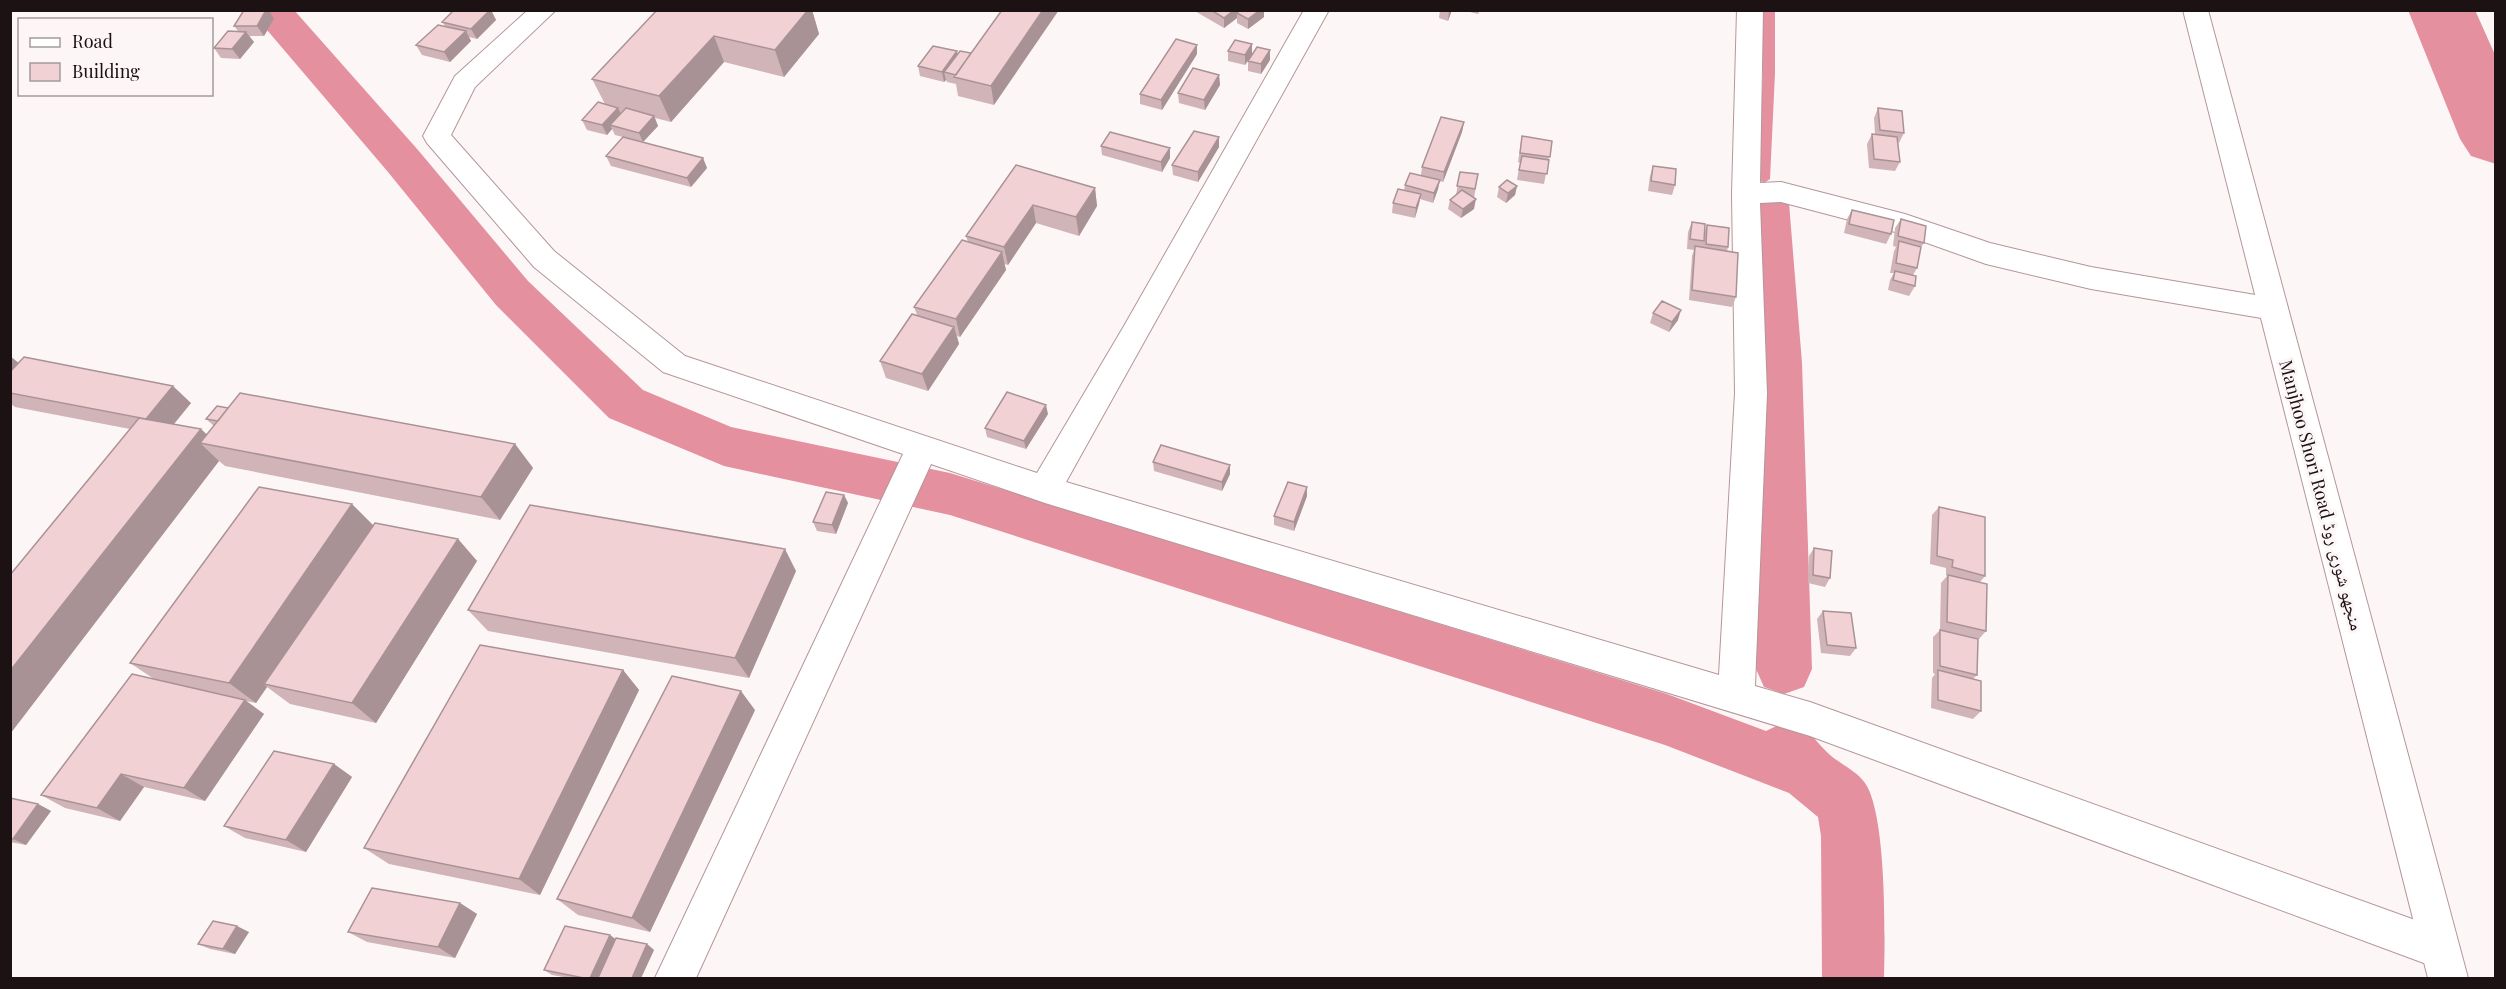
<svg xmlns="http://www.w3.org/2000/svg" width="2506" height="989" font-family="'Playfair Display','Noto Naskh Arabic',serif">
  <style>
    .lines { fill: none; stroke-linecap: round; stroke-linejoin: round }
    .stream { fill: #e4909e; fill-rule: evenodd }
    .canal { fill: #e4909e; fill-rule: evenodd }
    .river { fill: #e4909e; fill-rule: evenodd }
    .street-casing { stroke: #b4969a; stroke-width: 2 }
    .secondary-casing { stroke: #b4969a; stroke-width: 2 }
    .street { fill: #fff; fill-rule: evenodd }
    .secondary { fill: #fff; fill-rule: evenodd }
    .wall { fill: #d0b4b7 }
    .shaded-wall { fill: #a99295 }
    .building { fill: #f2d1d5; stroke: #a99295; stroke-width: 1.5 }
    .labels { text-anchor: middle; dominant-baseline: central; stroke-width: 6; stroke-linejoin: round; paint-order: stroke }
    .street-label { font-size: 18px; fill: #1c1113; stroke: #fdf6f7 }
  </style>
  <rect width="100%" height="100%" fill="#fdf6f7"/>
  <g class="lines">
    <path class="stream" d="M 1763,10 L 1775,10 L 1775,73 L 1770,179 L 1764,183 L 1758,179 L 1763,73 Z"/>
    <path class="canal" d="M 250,10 L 294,10 L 418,150 L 528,281 L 643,390 L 731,427 L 950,473 L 1667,694 L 1766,731 L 1787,721 C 1814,732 1810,736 1829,754 C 1840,764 1857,771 1865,783 C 1887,815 1885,937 1884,978 L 1822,978 L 1821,836 L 1818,817 L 1789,793 L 1665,745 L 950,515 L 724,466 L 609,418 L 496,305 L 388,172 Z
      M 1767,187 L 1782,192 L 1789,203 L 1802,363 L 1812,669 L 1804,687 L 1784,694 L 1764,687 L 1756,669 L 1754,363 L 1745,203 L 1752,192 Z"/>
    <path class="river" d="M 2408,10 L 2475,10 L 2496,57 L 2496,164 L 2471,156 L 2460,139 Z"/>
    <g class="street-casing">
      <path id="street" d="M 528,10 L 556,10 L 475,87 L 451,135 L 554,251 L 685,356 L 1037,473 L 1124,326 L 1304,10 L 1329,10 L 1066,482 L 1719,675 L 1735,393 L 1732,194 L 1737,10 L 1763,10 L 1760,183 L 1781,182 L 1905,214 L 1990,243 L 2091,267 L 2273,298 L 2284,301 L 2288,309 L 2284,317 L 2273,320 L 2091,289 L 1986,264 L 1899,233 L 1781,202 L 1760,203 L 1767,393 L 1755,686 L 1810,702 L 2440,929 L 2454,935 L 2460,949 L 2454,963 L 2440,969 L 1810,736 L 1045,503 L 931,464 L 696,978 L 655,978 L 903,454 L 663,372 L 534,267 L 427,143 L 423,136 L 455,76 Z"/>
    </g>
    <g class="secondary-casing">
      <path id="secondary" d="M 2183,10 L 2208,10 L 2468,978 L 2428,978 Z"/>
    </g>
    <use href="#street" class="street"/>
    <use href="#secondary" class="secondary"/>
  </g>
  <path class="wall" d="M 454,10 L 491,10 L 496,20 L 477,39 L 469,37 L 471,41 L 450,62 L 422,55 L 416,45 L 445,26 L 442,22 Z
    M 657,10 L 812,10 L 819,34 L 784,77 L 724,62 L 671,122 L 655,118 L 658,126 L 643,142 L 615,135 L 612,129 L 607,135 L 587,130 L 582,120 L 605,104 L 592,79 Z
    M 1002,10 L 994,105 L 958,96 L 956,84 L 947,82 L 946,80 L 944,82 L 920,76 L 918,66 L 958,54 L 971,53 Z
    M 1193,10 L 1264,10 L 1264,17 L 1248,29 L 1237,23 L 1237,18 L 1224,28 Z
    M 1440,10 L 1452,10 L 1448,21 L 1439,18 Z
    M 1462,10 L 1480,10 L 1478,14 Z
    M 274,19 L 264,36 L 249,36 L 254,42 L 240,59 L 221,58 L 214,48 L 238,31 L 234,26 Z
    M 1270,50 L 1270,60 L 1261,74 L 1248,71 L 1248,61 Z
    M 1228,51 L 1252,54 L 1245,65 L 1228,61 Z
    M 1197,54 L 1162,110 L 1140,104 L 1140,94 Z
    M 1219,75 L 1220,85 L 1205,110 L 1179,103 L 1178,93 Z
    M 1878,108 L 1904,133 L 1899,143 L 1898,142 L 1900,162 L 1895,171 L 1869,168 L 1867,144 L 1872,134 L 1875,134 L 1874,118 Z
    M 1464,122 L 1462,132 L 1443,182 L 1439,181 L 1438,189 L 1433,203 L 1420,199 L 1415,218 L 1392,213 L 1393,203 L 1404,191 L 1405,185 L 1421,175 L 1422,167 Z
    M 1522,136 L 1552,141 L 1544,184 L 1517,180 L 1520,163 L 1518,162 Z
    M 1219,137 L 1219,147 L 1198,182 L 1173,175 L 1172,165 Z
    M 1101,146 L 1170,158 L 1162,172 L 1102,155 Z
    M 606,156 L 703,158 L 707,168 L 691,187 L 611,166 Z
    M 1016,165 L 1095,188 L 1097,206 L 1079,236 L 1036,223 L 1008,265 L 1004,264 L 1006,270 L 960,337 L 957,336 L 959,344 L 928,391 L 886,378 L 880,361 L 917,315 L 914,307 L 968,242 L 966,236 Z
    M 1653,166 L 1675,185 L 1672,195 L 1648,191 L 1650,176 Z
    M 1460,172 L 1478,174 L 1474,198 L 1474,209 L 1461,218 L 1448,209 L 1450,200 L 1456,195 Z
    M 1517,186 L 1515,195 L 1506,203 L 1497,197 L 1499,187 Z
    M 1852,210 L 1891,234 L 1886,244 L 1844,233 L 1847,219 Z
    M 1901,219 L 1924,243 L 1921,247 L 1917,268 L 1913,275 L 1915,286 L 1909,296 L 1888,290 L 1890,280 L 1894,273 L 1890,273 L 1894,251 L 1896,247 L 1893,246 L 1895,228 Z
    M 1692,222 L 1704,233 L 1707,225 L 1728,247 L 1727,251 L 1736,297 L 1732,307 L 1689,300 L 1692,256 L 1694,250 L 1687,249 L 1688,232 Z
    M 1653,313 L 1678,320 L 1669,332 L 1650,323 Z
    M 10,356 L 19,363 L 191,403 L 174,424 L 207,434 L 214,426 L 206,419 L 228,407 L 515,444 L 533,468 L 500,520 L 225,466 L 219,461 L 10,734 L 10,575 L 130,429 L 15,407 L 10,403 Z
    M 1048,414 L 1026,449 L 987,437 L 985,428 Z
    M 1153,462 L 1230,474 L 1222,491 L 1154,471 Z
    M 1307,487 L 1307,496 L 1294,531 L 1274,525 L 1274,516 Z
    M 844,495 L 848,503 L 836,534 L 817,531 L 813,522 Z
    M 1939,507 L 1985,576 L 1980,582 L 1986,631 L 1979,639 L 1940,630 L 1941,583 L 1947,576 L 1946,575 L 1946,568 L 1930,564 L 1932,515 Z
    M 373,526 L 458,539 L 477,561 L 376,723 L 290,704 L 267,687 L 256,703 L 246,701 L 264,714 L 205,801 L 144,787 L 120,821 L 65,808 L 41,795 L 154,679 L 130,663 Z
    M 1814,548 L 1830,578 L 1825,587 L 1808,583 L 1809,556 Z
    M 796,571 L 749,678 L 488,631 L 468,610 Z
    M 1823,611 L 1856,648 L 1850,656 L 1821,653 L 1817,619 Z
    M 1940,630 L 1977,675 L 1973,679 L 1981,711 L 1973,719 L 1931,708 L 1932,678 L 1935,674 L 1933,673 L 1933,637 Z
    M 623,670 L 639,690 L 540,895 L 389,864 L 364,848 Z
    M 755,710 L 650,932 L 578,915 L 557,899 Z
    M 334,764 L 352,777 L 306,852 L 245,838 L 224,826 Z
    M 10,798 L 38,804 L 51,811 L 26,845 L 10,842 Z
    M 460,903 L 477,914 L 455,958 L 367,942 L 348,932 Z
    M 249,932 L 235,954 L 210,949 L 198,944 Z
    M 610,935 L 616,939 L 647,944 L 654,950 L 641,978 L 569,978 L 552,975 L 544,970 Z"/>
  <path class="shaded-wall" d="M 266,10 L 269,10 L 274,19 L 264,36 L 257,26 Z
    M 490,10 L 491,10 L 496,20 L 477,39 L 471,29 Z
    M 808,10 L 812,10 L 819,34 L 784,77 L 775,50 Z
    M 1043,10 L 1059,10 L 994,105 L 991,86 Z
    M 1234,10 L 1247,10 L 1237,13 L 1237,18 L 1224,28 L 1224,18 Z
    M 1260,10 L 1264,10 L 1264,17 L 1248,29 L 1248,19 Z
    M 1449,10 L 1452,10 L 1448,21 Z
    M 466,31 L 471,41 L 450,62 L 444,52 Z
    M 246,32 L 254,42 L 240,59 L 232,49 Z
    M 714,36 L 724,62 L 671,122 L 659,96 Z
    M 1252,44 L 1252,54 L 1245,65 L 1245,55 Z
    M 1197,45 L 1197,54 L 1162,110 L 1161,100 Z
    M 1270,50 L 1270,60 L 1261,74 L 1261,64 Z
    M 957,51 L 959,61 L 944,72 L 946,80 L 944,82 L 942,72 Z
    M 1219,75 L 1220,85 L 1205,110 L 1204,100 Z
    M 618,108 L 623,118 L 610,125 L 612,129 L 607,135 L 602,125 Z
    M 654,116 L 658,126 L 643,142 L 639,133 Z
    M 1464,122 L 1462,132 L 1443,182 L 1444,172 Z
    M 1219,137 L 1219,147 L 1198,182 L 1198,172 Z
    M 1170,148 L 1170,158 L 1162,172 L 1161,162 Z
    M 703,158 L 707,168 L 691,187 L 687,178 Z
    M 1440,180 L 1438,189 L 1433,203 L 1434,193 Z
    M 1517,186 L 1515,195 L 1506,203 L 1508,193 Z
    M 1095,188 L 1097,206 L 1079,236 L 1076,217 Z
    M 1421,194 L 1419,204 L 1415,218 L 1416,208 Z
    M 1476,199 L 1474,209 L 1461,218 L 1463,209 Z
    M 1033,205 L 1036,223 L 1008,265 L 1004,247 Z
    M 1002,252 L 1006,270 L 960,337 L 956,319 Z
    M 1681,310 L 1678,320 L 1669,332 L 1672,322 Z
    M 954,327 L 959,344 L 928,391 L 922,374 Z
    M 10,356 L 29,372 L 10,393 Z
    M 173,386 L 191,403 L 164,436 L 146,419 Z
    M 1046,405 L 1048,414 L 1026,449 L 1024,441 Z
    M 201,429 L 220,447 L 200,443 L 219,461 L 10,734 L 10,671 Z
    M 515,444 L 533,468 L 500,520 L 481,497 Z
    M 1230,465 L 1230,474 L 1222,491 L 1222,482 Z
    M 1307,487 L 1307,496 L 1294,531 L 1294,522 Z
    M 844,495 L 848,503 L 836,534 L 832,525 Z
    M 352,504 L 374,526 L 264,684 L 267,687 L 256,703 L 229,683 Z
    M 458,539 L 477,561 L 376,723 L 352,703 Z
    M 785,549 L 796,571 L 749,678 L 735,658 Z
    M 623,670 L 639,690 L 540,895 L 519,879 Z
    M 741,691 L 755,710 L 650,932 L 632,918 Z
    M 245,700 L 264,714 L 205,801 L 184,788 Z
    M 334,764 L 352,777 L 306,852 L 286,840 Z
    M 121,774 L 144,787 L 120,821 L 97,808 Z
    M 38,804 L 51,811 L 26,845 L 13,839 Z
    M 460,903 L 477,914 L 455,958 L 438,947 Z
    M 237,926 L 249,932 L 235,954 L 223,949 Z
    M 610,935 L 617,941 L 600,978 L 590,978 Z
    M 647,944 L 654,950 L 641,978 L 632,978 Z"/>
  <path class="building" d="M 244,10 L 266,10 L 257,26 L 234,26 Z
    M 454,10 L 490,10 L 471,29 L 442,22 Z
    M 657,10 L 808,10 L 775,50 L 714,36 L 659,96 L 592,79 Z
    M 1002,10 L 1043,10 L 991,86 L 954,77 Z
    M 1211,10 L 1234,10 L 1224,18 Z
    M 1240,10 L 1260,10 L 1248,19 L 1237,13 Z
    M 438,25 L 466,31 L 444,52 L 416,45 Z
    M 228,31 L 246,32 L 232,49 L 214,48 Z
    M 1176,39 L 1197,45 L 1161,100 L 1140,94 Z
    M 1235,40 L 1252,44 L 1245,55 L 1228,51 Z
    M 933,46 L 957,51 L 942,72 L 918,66 Z
    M 1257,47 L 1270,50 L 1261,64 L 1248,61 Z
    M 960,51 L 971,53 L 956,75 L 944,72 Z
    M 1193,68 L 1219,75 L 1204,100 L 1178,93 Z
    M 598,102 L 618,108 L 602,125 L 582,120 Z
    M 626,108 L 654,116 L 639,133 L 610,125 Z
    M 1878,108 L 1902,111 L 1904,133 L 1880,130 Z
    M 1441,117 L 1464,122 L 1444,172 L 1422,167 Z
    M 1194,131 L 1219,137 L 1198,172 L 1172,165 Z
    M 1110,132 L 1170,148 L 1161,162 L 1101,146 Z
    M 1872,134 L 1897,137 L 1900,162 L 1874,159 Z
    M 1522,136 L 1552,141 L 1550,157 L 1520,153 Z
    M 623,137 L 703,158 L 687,178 L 606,156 Z
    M 1522,156 L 1549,160 L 1547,174 L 1519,170 Z
    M 1016,165 L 1095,188 L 1076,217 L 1033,205 L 1004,247 L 966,236 Z
    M 1653,166 L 1676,169 L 1675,185 L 1651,181 Z
    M 1460,172 L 1478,174 L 1475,189 L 1457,186 Z
    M 1410,173 L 1440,180 L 1434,193 L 1405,185 Z
    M 1507,180 L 1517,186 L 1508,193 L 1499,187 Z
    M 1398,189 L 1421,194 L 1416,208 L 1393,203 Z
    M 1462,190 L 1476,199 L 1463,209 L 1450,200 Z
    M 1852,210 L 1894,220 L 1891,234 L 1849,224 Z
    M 1901,219 L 1926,226 L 1924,243 L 1898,236 Z
    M 1692,222 L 1705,224 L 1704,241 L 1690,239 Z
    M 1707,225 L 1729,228 L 1728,247 L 1706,244 Z
    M 962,240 L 1002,252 L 956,319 L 914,307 Z
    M 1899,241 L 1921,247 L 1917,268 L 1896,263 Z
    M 1695,246 L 1738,253 L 1736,297 L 1692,290 Z
    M 1895,271 L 1916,276 L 1915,286 L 1893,280 Z
    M 1662,301 L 1681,310 L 1672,322 L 1653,313 Z
    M 912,314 L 954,327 L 922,374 L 880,361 Z
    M 24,357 L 173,386 L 146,419 L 10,393 L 10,372 Z
    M 1007,392 L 1046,405 L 1024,441 L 985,428 Z
    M 240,393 L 515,444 L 481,497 L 200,443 Z
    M 217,406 L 228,408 L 218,421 L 206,419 Z
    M 139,418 L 201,429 L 10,671 L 10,575 Z
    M 1161,445 L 1230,465 L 1222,482 L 1153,462 Z
    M 1288,482 L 1307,487 L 1294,522 L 1274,516 Z
    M 259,487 L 352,504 L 229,683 L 130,663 Z
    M 826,492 L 844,495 L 832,525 L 813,522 Z
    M 530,505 L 785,549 L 735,658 L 468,610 Z
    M 1939,507 L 1985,517 L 1985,576 L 1952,567 L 1953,560 L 1937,556 Z
    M 375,523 L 458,539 L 352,703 L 264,684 Z
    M 1814,548 L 1832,551 L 1830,578 L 1813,575 Z
    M 1948,575 L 1987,584 L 1986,631 L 1947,622 Z
    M 1823,611 L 1851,613 L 1856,648 L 1827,645 Z
    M 1940,630 L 1978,639 L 1977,675 L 1940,666 Z
    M 480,645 L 623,670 L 519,879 L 364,848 Z
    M 1938,670 L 1981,681 L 1981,711 L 1938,700 Z
    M 132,674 L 245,700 L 184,788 L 121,774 L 97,808 L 41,795 Z
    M 672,676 L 741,691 L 632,918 L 557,899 Z
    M 274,751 L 334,764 L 286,840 L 224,826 Z
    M 10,798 L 38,804 L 13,839 L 10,839 Z
    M 372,888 L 460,903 L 438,947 L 348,932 Z
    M 213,921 L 237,926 L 223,949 L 198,944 Z
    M 565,926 L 610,935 L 590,978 L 584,978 L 544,970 Z
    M 616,938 L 647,944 L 632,978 L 598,978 Z"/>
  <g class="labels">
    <g class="street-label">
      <text transform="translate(2322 495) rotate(75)">Manjhoo Shori Road منجھو شوری روڈ</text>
    </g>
  </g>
  <rect width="2506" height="989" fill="none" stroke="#1c1113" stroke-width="24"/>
  <rect x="18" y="18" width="195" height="78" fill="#fdf6f7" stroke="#a39a9c" stroke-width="1.5"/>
  <rect x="30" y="38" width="30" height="9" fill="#ffffff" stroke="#a39a9c" stroke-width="1.5"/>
  <text x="72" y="48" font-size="18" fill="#1c1113">Road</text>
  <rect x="30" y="63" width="30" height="18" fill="#f2d1d5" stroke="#a39a9c" stroke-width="1.5"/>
  <text x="72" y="78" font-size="18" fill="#1c1113">Building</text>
</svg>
